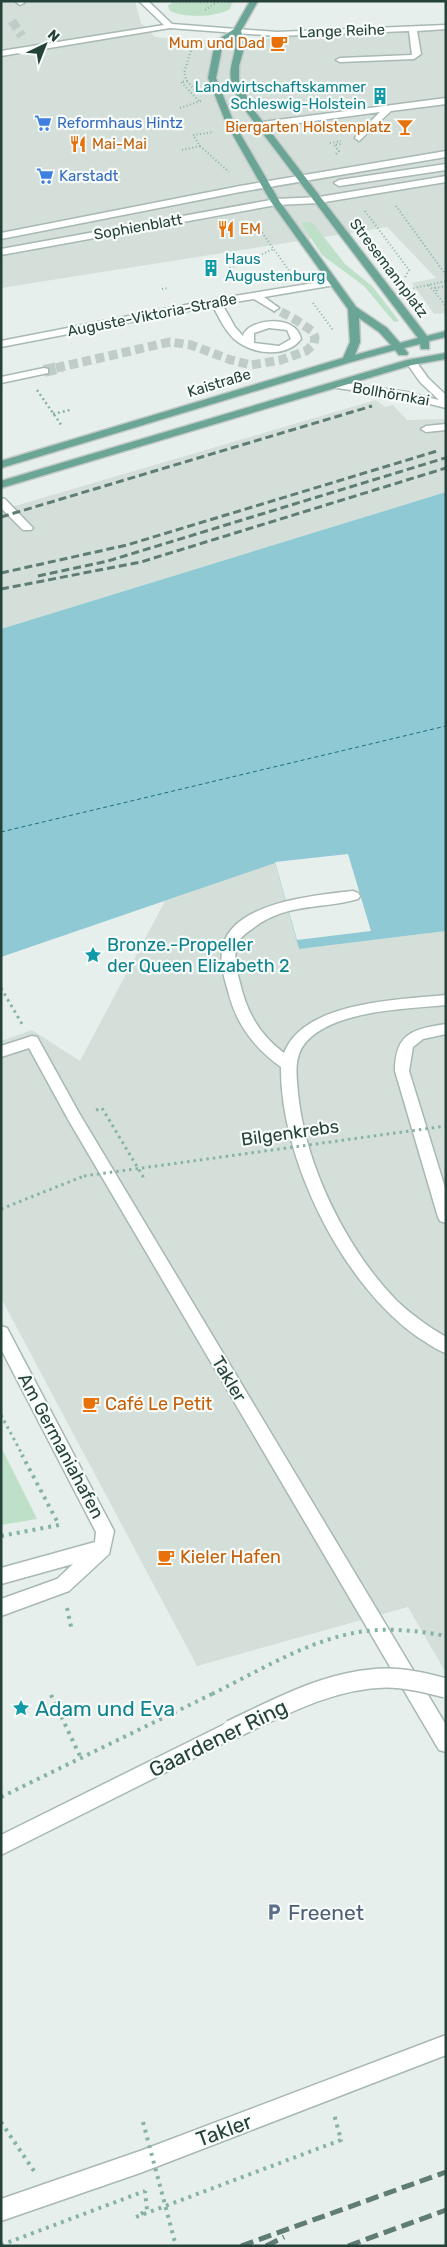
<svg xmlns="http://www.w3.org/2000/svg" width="447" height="2247" font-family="Rubik,sans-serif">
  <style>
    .built { fill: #d4dfda }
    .green { fill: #bfe0c8 }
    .water { fill: #8ec9d4 }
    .pier { fill: #e6efeb }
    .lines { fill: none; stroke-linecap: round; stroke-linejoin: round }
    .ferry { stroke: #1c6f80; stroke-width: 1; stroke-dasharray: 4 3; stroke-linecap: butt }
    .minor-tunnel-far1 { stroke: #bfccc8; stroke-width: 9; stroke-dasharray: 9 4.5; stroke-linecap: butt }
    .minor-tunnel { stroke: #bfccc8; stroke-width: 12; stroke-dasharray: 12 5.5; stroke-linecap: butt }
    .minor-casing { stroke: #a8b8b2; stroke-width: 3 }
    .major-casing { stroke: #c2cac8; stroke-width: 3 }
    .path-far3 { stroke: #86b3a5; stroke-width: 2; stroke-dasharray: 1 2.5; stroke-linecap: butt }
    .path-far2 { stroke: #86b3a5; stroke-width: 2.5; stroke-dasharray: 2 3; stroke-linecap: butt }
    .path-far1 { stroke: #86b3a5; stroke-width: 3; stroke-dasharray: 2.5 4; stroke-linecap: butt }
    .path { stroke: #86b3a5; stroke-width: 4; stroke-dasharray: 3 5; stroke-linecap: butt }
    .minor { fill: #fff; fill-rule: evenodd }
    .major { fill: #6aa596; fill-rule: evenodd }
    .rail-far1 { stroke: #5f7d75; stroke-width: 3; stroke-dasharray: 8 4; stroke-linecap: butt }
    .rail { stroke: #5f7d75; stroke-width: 5; stroke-dasharray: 13 6; stroke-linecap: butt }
    .minor-bridge-casing { stroke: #a8b8b2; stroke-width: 22; stroke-linecap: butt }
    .path-bridge-far1 { stroke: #86b3a5; stroke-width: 3; stroke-dasharray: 2.5 4; stroke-linecap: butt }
    .path-bridge { stroke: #86b3a5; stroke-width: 4; stroke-dasharray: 3 5; stroke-linecap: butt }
    .minor-bridge { stroke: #fff; stroke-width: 19 }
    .labels { text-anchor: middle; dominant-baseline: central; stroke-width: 4.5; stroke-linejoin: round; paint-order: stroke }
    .far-street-label { font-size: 15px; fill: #24423a; stroke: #f7fbf9 }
    .far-food-label { font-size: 15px; fill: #c56008; stroke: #f7fbf9; text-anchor: end }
    .far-culture-label { font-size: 15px; fill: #0d838f; stroke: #f7fbf9; text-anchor: end }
    .far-shop-label { font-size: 15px; fill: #366cbe; stroke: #f7fbf9; text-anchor: start }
    .culture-label { font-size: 18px; fill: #0d838f; stroke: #f7fbf9; text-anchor: start }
    .street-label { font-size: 18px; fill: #24423a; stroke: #f7fbf9 }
    .food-label { font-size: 18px; fill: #c56008; stroke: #f7fbf9; text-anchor: start }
    .near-culture-label { font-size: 21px; fill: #0d838f; stroke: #f7fbf9; text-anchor: start }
    .near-street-label { font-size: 21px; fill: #24423a; stroke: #f7fbf9 }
    .near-service-label { font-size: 21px; fill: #4e5e75; stroke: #f7fbf9; text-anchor: start }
  </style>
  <rect width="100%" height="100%" fill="#e6efeb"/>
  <path class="built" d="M 1,1 L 135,1 L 141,23 L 155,37 L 189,40 L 266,39 L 446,24 L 446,313 L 434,314 L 412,283 L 436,278 L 387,227 L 1,288 Z
    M 376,400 L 385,407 L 393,405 L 407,420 L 446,419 L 446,492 L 1,629 L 1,510 Z
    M 275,862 L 299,949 L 446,931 L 446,1673 L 408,1607 L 197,1666 L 1,1298 L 1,1041 L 32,1030 L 80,1061 L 165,901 Z"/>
  <path class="green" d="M 173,3 L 232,3 L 230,9 C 217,17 183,19 169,10 L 168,5 Z
    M 312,222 L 345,264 L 373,287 L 399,321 L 394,322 L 364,286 L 322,255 L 301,223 Z
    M 1,1447 L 37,1519 L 1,1525 Z"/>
  <path class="water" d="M 446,492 L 446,931 L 299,949 L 275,863 L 1,957 L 1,629 Z"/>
  <path class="pier" d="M 348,854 L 371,931 L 297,940 L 275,862 Z"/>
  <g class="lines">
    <path class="ferry" d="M 1,832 L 446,726"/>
    <path class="minor-tunnel-far1" d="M 12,21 L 22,36
      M 56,368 L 170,342 L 191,345 L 231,360 L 251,365 L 281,360 L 306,351 L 314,344 L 315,337 L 312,331 L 296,320 L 274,308"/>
    <path class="minor-tunnel" d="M 44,371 L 62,367"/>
    <g class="minor-casing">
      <path id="minor" d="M 15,1 L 23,1 L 24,3 L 20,5 Z
        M 139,1 L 148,1 L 172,24 L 277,32 L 446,25 L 446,29 L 417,31 L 421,54 L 414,59 L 340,62 L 336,60 L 340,58 L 412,55 L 409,31 L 277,36 L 170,28 L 1,56 L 1,51 L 164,25 Z
        M 446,98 L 446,104 L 391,111 L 359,141 L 355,138 L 356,136 L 380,112 L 262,128 L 258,125 L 262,122 Z
        M 446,151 L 446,157 L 240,192 L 1,239 L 1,233 L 240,186 Z
        M 446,164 L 446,170 L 339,186 L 334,183 L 339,180 Z
        M 446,176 L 446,182 L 319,203 L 276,205 L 1,255 L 1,249 L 276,199 L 319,197 Z
        M 332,280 L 337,283 L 335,285 L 264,297 L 279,308 L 274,311 L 254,299 L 222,304 L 235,327 L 243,336 C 247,319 296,313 301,339 C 286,359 251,354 234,339 C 225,330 219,318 213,306 L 1,347 L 1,341 L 216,299 ZM 269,328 L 287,330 L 291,339 L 279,346 L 254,343 L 254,333 Z
        M 411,359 L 415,360 L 428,378 L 446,395 L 446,408 L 406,398 L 337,388 L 332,385 L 337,382 L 406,392 L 439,400 L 420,382 L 406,362 Z
        M 44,368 L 48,369 L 48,373 L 1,383 L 1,377 Z
        M 446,424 L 446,430 L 426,432 L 421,429 L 426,426 Z
        M 1,498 L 5,499 L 31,526 L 33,528 L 31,530 L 23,530 L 1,508 Z
        M 353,891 L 358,893 L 360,896 L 358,899 C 320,910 286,902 252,929 C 246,933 239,938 237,945 C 233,957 237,972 240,983 C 247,1013 260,1035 284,1053 C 304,1001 399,1000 446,995 L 446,1005 C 405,1009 343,1010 311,1037 C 293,1052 296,1072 298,1093 C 305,1165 346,1249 397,1301 C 412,1315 429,1327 446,1337 L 446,1353 C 436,1350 428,1343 419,1338 C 343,1286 280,1159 281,1067 C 254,1048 236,1024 228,991 C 224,977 219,961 223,946 C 233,902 317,895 353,891 Z
        M 446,1024 L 446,1034 L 423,1039 L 413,1047 L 409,1071 L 446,1191 L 446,1223 L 440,1221 L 438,1217 L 395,1071 C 395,1033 413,1029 446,1024 Z
        M 32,1036 L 37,1037 L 79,1113 L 446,1725 L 446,1752 L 439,1750 L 69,1121 L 29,1048 L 1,1057 L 1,1046 Z
        M 1,1326 L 7,1328 L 114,1531 L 109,1554 L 69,1591 L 1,1616 L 1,1599 L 57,1579 L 73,1564 L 1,1584 L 1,1568 L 95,1542 L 96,1532 L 1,1349 Z
        M 231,1721 L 238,1724 L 240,1730 L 238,1736 L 1,1855 L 1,1835 Z
        M 446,2035 L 446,2055 L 140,2173 L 1,2221 L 1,2199 L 140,2151 Z"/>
    </g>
    <g class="major-casing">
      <path id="major" d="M 250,1 L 258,1 L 241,31 L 245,45 L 239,66 L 239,81 L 253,109 L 427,336 L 446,331 L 446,337 L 429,341 L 429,349 L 421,349 L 420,344 L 404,348 L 408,353 L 407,355 L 399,355 L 395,350 L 351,362 L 1,468 L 1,461 L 343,358 L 350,342 L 348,309 L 271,202 L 226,123 L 208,78 L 215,42 L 234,29 ZM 234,36 C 239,51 228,64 231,80 C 233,90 240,101 245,110 L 418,338 L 400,343 L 387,328 L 356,307 L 280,202 L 234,123 L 216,78 L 223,43 ZM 359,318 L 379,332 L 391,345 L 355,355 L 360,342 Z
        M 446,353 L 446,359 L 412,365 L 1,488 L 1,481 L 407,360 Z"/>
    </g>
    <path class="path-far3" d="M 172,2 L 233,2
      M 205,10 L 217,2
      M 193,44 L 184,73 L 187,81 L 181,82 L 199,101
      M 187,81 L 195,90
      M 180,108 L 201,101
      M 330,143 L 341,141
      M 200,146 L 229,172
      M 182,150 L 200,146 L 193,135 L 214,132
      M 336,154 L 339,151 L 334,145 L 341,144
      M 396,206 L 446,275
      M 365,211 L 409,270 L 404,279
      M 256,224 L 290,272
      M 239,279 L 230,268 L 274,249
      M 429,285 L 446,306
      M 162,289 L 169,288
      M 410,289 L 446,281
      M 437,291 L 435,288 L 446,286
      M 313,303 L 333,330"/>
    <path class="path-far2" d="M 37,390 L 62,426
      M 53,414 L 70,410"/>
    <path class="path-far1" d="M 1,988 L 22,1024
      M 96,1110 L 102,1108 L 145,1180
      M 1,1209 L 84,1176
      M 1,1415 L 23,1456"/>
    <path class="path" d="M 1,1536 L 59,1525 L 22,1455
      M 67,1608 L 72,1631
      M 51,1695 L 81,1758
      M 1,1797 L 212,1694
      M 1,2122 L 34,2171
      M 141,2214 L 147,2210 L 145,2191
      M 136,2217 L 341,2140 L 334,2114
      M 1,2245 L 145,2191"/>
    <use href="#minor" class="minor"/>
    <use href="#major" class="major"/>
    <path class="rail-far1" d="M 1,517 L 372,406
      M 1,573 L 127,545 L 437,451
      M 38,576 L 108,561 L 445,458
      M 1,589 L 141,562 L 446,468"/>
    <path class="rail" d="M 241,2246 L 446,2172
      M 266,2246 L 284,2237
      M 348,2246 L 446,2210"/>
    <g class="minor-bridge-casing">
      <path id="minor-bridge" d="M 231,1730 C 280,1707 330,1679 386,1678 C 406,1678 426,1683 446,1688"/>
    </g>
    <path class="path-bridge-far1" d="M 84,1176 L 446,1126"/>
    <path class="path-bridge" d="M 212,1694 C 261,1670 311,1638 366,1631 C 393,1628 420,1631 446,1636
      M 143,2122 L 176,2246"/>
    <use href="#minor-bridge" class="minor-bridge"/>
  </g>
  <defs>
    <g id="cafe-bare" transform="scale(1.35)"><path d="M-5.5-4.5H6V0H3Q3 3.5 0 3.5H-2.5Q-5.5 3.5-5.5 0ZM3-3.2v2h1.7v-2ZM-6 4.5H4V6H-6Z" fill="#e8710a" stroke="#f7fbf9" stroke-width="2.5" paint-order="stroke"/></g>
    <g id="building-bare" transform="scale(1.35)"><path d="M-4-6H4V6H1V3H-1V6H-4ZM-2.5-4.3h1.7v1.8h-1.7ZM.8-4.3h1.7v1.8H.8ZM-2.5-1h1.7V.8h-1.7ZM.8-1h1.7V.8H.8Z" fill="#0f9aa8" stroke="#f7fbf9" stroke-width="2.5" paint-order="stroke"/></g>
    <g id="supermarket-bare" transform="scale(1.35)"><path d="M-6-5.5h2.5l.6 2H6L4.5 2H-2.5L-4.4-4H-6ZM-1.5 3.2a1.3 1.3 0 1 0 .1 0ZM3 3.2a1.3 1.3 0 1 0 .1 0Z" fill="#3f7fe0" stroke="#f7fbf9" stroke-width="2.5" paint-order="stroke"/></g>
    <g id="bar-bare" transform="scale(1.35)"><path d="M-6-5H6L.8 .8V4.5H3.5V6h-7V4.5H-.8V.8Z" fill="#e8710a" stroke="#f7fbf9" stroke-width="2.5" paint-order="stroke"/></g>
    <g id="restaurant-bare" transform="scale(1.35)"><path d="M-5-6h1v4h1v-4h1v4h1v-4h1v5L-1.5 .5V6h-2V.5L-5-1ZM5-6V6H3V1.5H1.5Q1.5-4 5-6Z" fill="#e8710a" stroke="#f7fbf9" stroke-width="2.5" paint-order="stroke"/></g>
    <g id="sight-bare" transform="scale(1.35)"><path d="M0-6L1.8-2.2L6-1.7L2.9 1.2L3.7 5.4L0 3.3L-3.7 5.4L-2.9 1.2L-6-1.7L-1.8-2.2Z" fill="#0f9aa8" stroke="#f7fbf9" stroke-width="2.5" paint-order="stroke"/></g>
    <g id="parking-bare" transform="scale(1.35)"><path d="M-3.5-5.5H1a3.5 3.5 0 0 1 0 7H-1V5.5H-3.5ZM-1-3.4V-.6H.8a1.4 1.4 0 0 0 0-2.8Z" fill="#5c6f8a" stroke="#f7fbf9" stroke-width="2.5" paint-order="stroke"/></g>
  </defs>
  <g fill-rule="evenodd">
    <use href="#cafe-bare" x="279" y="43"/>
    <use href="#building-bare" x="380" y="96"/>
    <use href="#supermarket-bare" x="43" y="123"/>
    <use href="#bar-bare" x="405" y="127"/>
    <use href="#restaurant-bare" x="78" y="144"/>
    <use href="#supermarket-bare" x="45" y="176"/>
    <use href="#restaurant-bare" x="226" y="229"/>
    <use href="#building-bare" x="211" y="268"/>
    <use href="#sight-bare" x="93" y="955"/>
    <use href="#cafe-bare" x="91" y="1404"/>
    <use href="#cafe-bare" x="166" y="1557"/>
    <use href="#sight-bare" x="21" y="1708"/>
    <use href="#parking-bare" x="274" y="1912"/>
  </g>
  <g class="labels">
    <g class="far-street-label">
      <text transform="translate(342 31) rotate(-2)">Lange Reihe</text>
      <text transform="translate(138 227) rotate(-10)">Sophienblatt</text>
      <text transform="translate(389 268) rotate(53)">Stresemannplatz</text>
      <text transform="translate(152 315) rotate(-11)">Auguste-Viktoria-Straße</text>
      <text transform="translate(219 383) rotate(-17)">Kaistraße</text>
      <text transform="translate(391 394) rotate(10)">Bollhörnkai</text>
    </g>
    <g class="far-food-label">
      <text x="265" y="43">Mum und Dad</text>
      <text x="391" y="127">Biergarten Holstenplatz</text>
      <text x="92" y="144" text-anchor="start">Mai-Mai</text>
      <text x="240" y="229" text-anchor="start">EM</text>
    </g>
    <g class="far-culture-label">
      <text x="366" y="87">Landwirtschaftskammer<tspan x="366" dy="17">Schleswig-Holstein</tspan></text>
      <text x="225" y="259" text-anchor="start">Haus<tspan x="225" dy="17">Augustenburg</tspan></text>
    </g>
    <g class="far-shop-label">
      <text x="57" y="123">Reformhaus Hintz</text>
      <text x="59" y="176">Karstadt</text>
    </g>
    <g class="culture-label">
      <text x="107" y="945">Bronze.-Propeller<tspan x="107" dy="21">der Queen Elizabeth 2</tspan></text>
    </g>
    <g class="street-label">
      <text transform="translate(290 1133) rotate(-8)">Bilgenkrebs</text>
      <text transform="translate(229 1379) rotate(59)">Takler</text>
      <text transform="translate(61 1446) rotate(62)">Am Germaniahafen</text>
    </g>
    <g class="food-label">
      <text x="105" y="1404">Café Le Petit</text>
      <text x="180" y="1557">Kieler Hafen</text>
    </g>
    <g class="near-culture-label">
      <text x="35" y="1708">Adam und Eva</text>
    </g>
    <g class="near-street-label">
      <text transform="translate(218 1738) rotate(-26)">Gaardener Ring</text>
      <text transform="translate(224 2130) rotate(-20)">Takler</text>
    </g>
    <g class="near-service-label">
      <text x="288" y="1912">Freenet</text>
    </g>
  </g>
  <rect width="447" height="2247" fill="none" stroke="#24423a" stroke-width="5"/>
  <g transform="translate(45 45) rotate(43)" stroke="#f7fbf9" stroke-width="4" paint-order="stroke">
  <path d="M0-4L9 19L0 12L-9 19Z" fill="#24423a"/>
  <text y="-8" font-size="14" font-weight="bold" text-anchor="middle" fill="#24423a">N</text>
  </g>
</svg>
